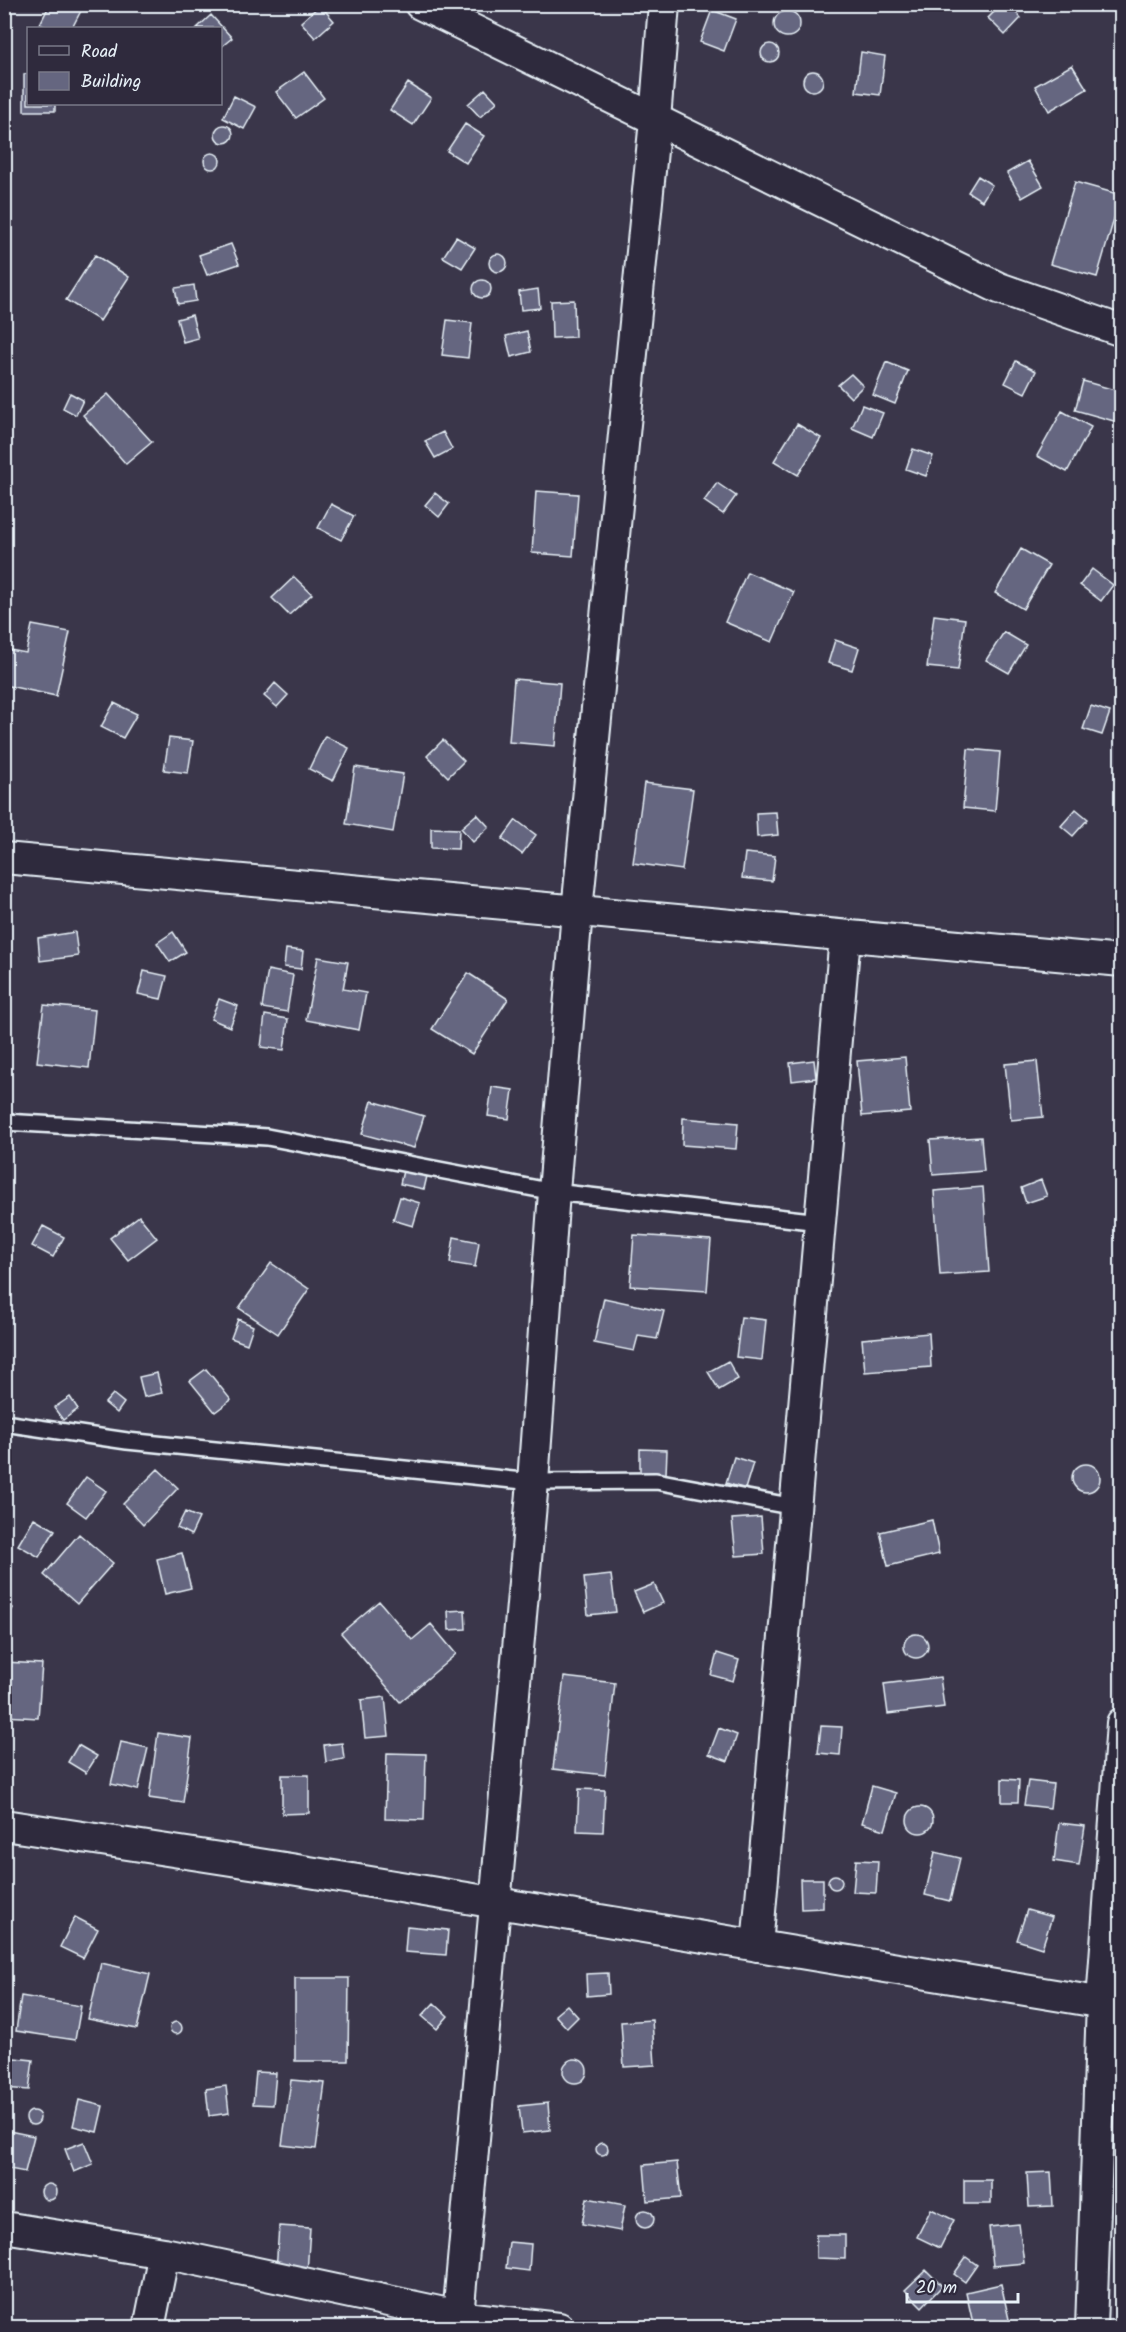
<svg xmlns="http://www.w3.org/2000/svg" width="1126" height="2332" font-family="Kalam,sans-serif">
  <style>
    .building { fill: #656680; stroke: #e8f1f8; stroke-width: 1.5 }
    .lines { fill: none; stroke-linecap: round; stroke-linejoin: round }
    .lane-casing { stroke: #e8f1f8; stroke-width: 20 }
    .street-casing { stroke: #e8f1f8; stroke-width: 34 }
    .lane { stroke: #2f2a3d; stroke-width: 15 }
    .street { stroke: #2f2a3d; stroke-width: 30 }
  </style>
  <rect width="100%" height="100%" fill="#3a364a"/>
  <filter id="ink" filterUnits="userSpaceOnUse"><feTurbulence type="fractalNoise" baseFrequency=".0167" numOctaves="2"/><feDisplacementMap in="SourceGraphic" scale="12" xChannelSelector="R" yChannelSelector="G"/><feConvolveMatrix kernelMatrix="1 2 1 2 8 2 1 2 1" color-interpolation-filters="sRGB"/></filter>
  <g filter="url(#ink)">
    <path class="building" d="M 50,4 L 83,4 L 84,5 L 72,28 L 48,28 L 40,24 Z
      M 1002,4 L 1008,4 L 1021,18 L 1005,35 L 988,18 Z
      M 320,5 L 334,21 L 315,38 L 301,22 Z
      M 712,10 L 736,19 L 724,51 L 700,42 Z
      M774 24a13 13 0 1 1 26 0a13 13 0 1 1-26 0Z
      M 211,15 L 232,38 L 220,48 L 220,28 L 197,28 Z
      M761 53a9 9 0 1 1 18 0a9 9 0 1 1-18 0Z
      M 861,52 L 885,56 L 880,95 L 856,92 Z
      M 1072,65 L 1087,89 L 1049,111 L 1035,86 Z
      M803 81a10 10 0 1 1 20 0a10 10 0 1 1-20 0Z
      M 304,72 L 324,98 L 296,118 L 276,92 Z
      M 24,74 L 28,74 L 28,104 L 55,104 L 55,111 L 24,111 Z
      M 408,83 L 431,98 L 413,125 L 390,110 Z
      M 485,89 L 497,102 L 480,117 L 468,104 Z
      M 234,96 L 256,107 L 244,129 L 223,118 Z
      M 465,124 L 484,136 L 466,163 L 447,151 Z
      M215 134a9 9 0 1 1 18 0a9 9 0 1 1-18 0Z
      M204 161a8 8 0 1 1 16 0a8 8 0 1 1-16 0Z
      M 1028,161 L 1043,186 L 1022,198 L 1007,173 Z
      M 978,176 L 992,185 L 982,201 L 968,192 Z
      M 1075,182 L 1121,195 L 1097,277 L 1050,264 Z
      M 456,237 L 475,248 L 462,268 L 443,257 Z
      M 231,244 L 239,264 L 207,275 L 199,255 Z
      M489 263a9 9 0 1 1 18 0a9 9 0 1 1-18 0Z
      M 95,255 L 129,277 L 100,321 L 66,300 Z
      M473 289a9 9 0 1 1 18 0a9 9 0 1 1-18 0Z
      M 194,285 L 196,301 L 178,304 L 175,288 Z
      M 538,289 L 540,308 L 521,310 L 519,292 Z
      M 574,300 L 575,337 L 552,338 L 551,301 Z
      M 192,315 L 198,338 L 183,342 L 177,319 Z
      M 447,320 L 472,323 L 468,358 L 442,355 Z
      M 527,331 L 531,352 L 511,357 L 506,336 Z
      M 1016,361 L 1036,371 L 1025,393 L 1005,383 Z
      M 886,362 L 908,371 L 895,404 L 873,395 Z
      M 851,374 L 863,386 L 851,398 L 838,385 Z
      M 1083,381 L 1122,392 L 1121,423 L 1075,410 Z
      M 70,393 L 83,400 L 76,415 L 63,408 Z
      M 108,394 L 152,442 L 126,464 L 83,415 Z
      M 862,405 L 883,413 L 873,437 L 852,428 Z
      M 1062,411 L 1091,427 L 1067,472 L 1037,456 Z
      M 797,424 L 821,438 L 798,475 L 774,461 Z
      M 443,432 L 452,449 L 435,458 L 425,441 Z
      M 913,449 L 933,456 L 926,476 L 906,469 Z
      M 717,483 L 736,496 L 723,514 L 704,501 Z
      M 536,491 L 578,494 L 573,556 L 532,553 Z
      M 435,493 L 449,504 L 439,517 L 425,505 Z
      M 331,504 L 354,516 L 341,540 L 318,528 Z
      M 1021,549 L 1049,565 L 1023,609 L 995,593 Z
      M 1092,569 L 1113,585 L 1101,601 L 1080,585 Z
      M 747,572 L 794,592 L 772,642 L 725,622 Z
      M 294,577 L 312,594 L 289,615 L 272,598 Z
      M 934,615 L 965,619 L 958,670 L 927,667 Z
      M 32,625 L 70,632 L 56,696 L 4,685 L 4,649 L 26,653 Z
      M 1004,632 L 1026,645 L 1009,673 L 986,660 Z
      M 835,640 L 859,648 L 852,670 L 828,663 Z
      M 514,679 L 560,683 L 555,746 L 509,742 Z
      M 275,683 L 288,695 L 277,707 L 264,696 Z
      M 114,703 L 137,714 L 123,738 L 101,727 Z
      M 1091,706 L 1110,712 L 1102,735 L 1083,729 Z
      M 325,736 L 349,748 L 333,781 L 309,769 Z
      M 169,738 L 193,741 L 188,773 L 164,770 Z
      M 443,740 L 464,761 L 448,777 L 427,756 Z
      M 968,749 L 1000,752 L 995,811 L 963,808 Z
      M 355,767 L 403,774 L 393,832 L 346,824 Z
      M 644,783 L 693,789 L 682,870 L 633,863 Z
      M 1076,809 L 1088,819 L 1073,836 L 1061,826 Z
      M 776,812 L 778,835 L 757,837 L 756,813 Z
      M 477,814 L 489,827 L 473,842 L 461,828 Z
      M 516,820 L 536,835 L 522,854 L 502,839 Z
      M 431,828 L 459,829 L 458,849 L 431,848 Z
      M 745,853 L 775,856 L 772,881 L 742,878 Z
      M 75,932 L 78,956 L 40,961 L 38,938 Z
      M 173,932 L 186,952 L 170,962 L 157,943 Z
      M 286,949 L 303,951 L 301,969 L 284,967 Z
      M 318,957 L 348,962 L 343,989 L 366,993 L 359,1030 L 306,1020 Z
      M 268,970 L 293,975 L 287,1012 L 262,1008 Z
      M 144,971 L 167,976 L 161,999 L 138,994 Z
      M 468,973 L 508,999 L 472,1054 L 432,1029 Z
      M 219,999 L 238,1006 L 230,1027 L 211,1019 Z
      M 44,1005 L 95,1010 L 89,1068 L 37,1062 Z
      M 265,1015 L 288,1019 L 284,1050 L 261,1047 Z
      M 905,1057 L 910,1112 L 862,1116 L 857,1061 Z
      M 814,1060 L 816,1078 L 792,1081 L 790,1063 Z
      M 1037,1061 L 1043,1117 L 1011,1120 L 1005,1064 Z
      M 492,1087 L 513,1090 L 509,1119 L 488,1116 Z
      M 372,1101 L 424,1116 L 414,1148 L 362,1134 Z
      M 683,1118 L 738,1123 L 736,1149 L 682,1145 Z
      M 981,1137 L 984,1171 L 933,1175 L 930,1140 Z
      M 404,1166 L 428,1172 L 424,1189 L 400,1184 Z
      M 1041,1180 L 1047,1196 L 1026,1203 L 1021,1188 Z
      M 983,1187 L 989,1272 L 940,1275 L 934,1191 Z
      M 400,1197 L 420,1203 L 413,1226 L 393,1220 Z
      M 139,1216 L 157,1238 L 128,1260 L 110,1238 Z
      M 43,1226 L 64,1237 L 53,1257 L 32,1246 Z
      M 634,1235 L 711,1240 L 707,1291 L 630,1286 Z
      M 454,1237 L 479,1242 L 475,1267 L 450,1263 Z
      M 271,1263 L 309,1289 L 278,1334 L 239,1308 Z
      M 604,1298 L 664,1311 L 657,1339 L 638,1336 L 634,1351 L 594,1343 Z
      M 741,1317 L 766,1320 L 762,1360 L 736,1357 Z
      M 238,1319 L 253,1326 L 247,1344 L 231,1338 Z
      M 929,1333 L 931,1367 L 865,1372 L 862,1339 Z
      M 728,1361 L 738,1379 L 719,1390 L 708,1372 Z
      M 206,1369 L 231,1400 L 215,1412 L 190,1381 Z
      M 157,1373 L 162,1393 L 144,1397 L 139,1377 Z
      M 113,1394 L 124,1403 L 117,1413 L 105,1403 Z
      M 70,1397 L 78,1409 L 63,1420 L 54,1408 Z
      M 640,1449 L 667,1450 L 666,1474 L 640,1474 Z
      M 734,1457 L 753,1463 L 745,1489 L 726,1483 Z
      M1072 1478a14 14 0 1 1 28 0a14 14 0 1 1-28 0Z
      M 158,1469 L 178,1488 L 143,1525 L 123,1504 Z
      M 86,1477 L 106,1491 L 86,1517 L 67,1503 Z
      M 185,1512 L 199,1518 L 191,1535 L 177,1528 Z
      M 761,1517 L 764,1554 L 736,1556 L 732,1519 Z
      M 34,1518 L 55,1530 L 39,1557 L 18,1545 Z
      M 932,1520 L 939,1554 L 888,1566 L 880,1532 Z
      M 79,1534 L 113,1563 L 77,1604 L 44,1575 Z
      M 182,1553 L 191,1588 L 165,1594 L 157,1559 Z
      M 611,1575 L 616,1612 L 588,1615 L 584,1578 Z
      M 654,1584 L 663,1603 L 643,1612 L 634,1592 Z
      M 379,1601 L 412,1640 L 431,1624 L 456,1654 L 400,1702 L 341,1633 Z
      M 4,1604 L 13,1608 L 4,1623 Z
      M 465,1610 L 466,1629 L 449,1630 L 448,1611 Z
      M904 1646a12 12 0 1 1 24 0a12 12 0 1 1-24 0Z
      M 717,1653 L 739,1660 L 733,1681 L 711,1675 Z
      M 4,1662 L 42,1664 L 38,1718 L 4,1716 Z
      M 564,1677 L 615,1683 L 605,1775 L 553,1769 Z
      M 940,1677 L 944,1707 L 888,1714 L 884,1684 Z
      M 385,1697 L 389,1736 L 365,1738 L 361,1700 Z
      M 821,1726 L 842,1727 L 840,1755 L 818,1753 Z
      M 719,1728 L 737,1735 L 728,1761 L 709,1754 Z
      M 158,1733 L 192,1738 L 183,1803 L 149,1798 Z
      M 121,1742 L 148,1748 L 138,1790 L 111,1784 Z
      M 342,1743 L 344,1759 L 326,1762 L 324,1745 Z
      M 78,1745 L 97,1756 L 86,1773 L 68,1762 Z
      M 387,1753 L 426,1754 L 424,1820 L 385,1819 Z
      M 282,1775 L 309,1775 L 309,1813 L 282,1814 Z
      M 1002,1779 L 1019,1780 L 1018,1802 L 1002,1802 Z
      M 1028,1781 L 1053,1784 L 1050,1808 L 1024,1805 Z
      M 872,1786 L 896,1793 L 885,1830 L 862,1823 Z
      M 579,1789 L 605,1790 L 603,1832 L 577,1831 Z
      M907 1820a13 13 0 1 1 26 0a13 13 0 1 1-26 0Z
      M 1059,1823 L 1085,1826 L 1079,1865 L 1054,1861 Z
      M 935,1852 L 960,1858 L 950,1901 L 925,1895 Z
      M 856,1860 L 878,1861 L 876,1893 L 853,1892 Z
      M828 1882a7 7 0 1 1 14 0a7 7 0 1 1-14 0Z
      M 800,1879 L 823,1879 L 823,1908 L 801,1909 Z
      M 1027,1910 L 1052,1917 L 1042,1948 L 1017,1940 Z
      M 75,1917 L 98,1929 L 83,1958 L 60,1947 Z
      M 407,1926 L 448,1930 L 446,1955 L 405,1952 Z
      M 101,1963 L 150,1974 L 137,2029 L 88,2019 Z
      M 608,1973 L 609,1994 L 587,1996 L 586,1974 Z
      M 295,1978 L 349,1978 L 348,2061 L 295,2061 Z
      M 21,1996 L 81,2006 L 75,2040 L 16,2031 Z
      M 434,2003 L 448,2016 L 437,2029 L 422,2016 Z
      M 567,2005 L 578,2017 L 567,2028 L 555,2015 Z
      M 652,2020 L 655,2065 L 624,2067 L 621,2022 Z
      M170 2028a6 6 0 1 1 12 0a6 6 0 1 1-12 0Z
      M 4,2057 L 33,2060 L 29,2090 L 4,2088 Z
      M563 2071a12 12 0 1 1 24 0a12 12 0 1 1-24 0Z
      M 256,2072 L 276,2073 L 273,2105 L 253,2104 Z
      M 291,2080 L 325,2083 L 316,2149 L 282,2145 Z
      M 226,2086 L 229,2113 L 209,2116 L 206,2089 Z
      M 79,2100 L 103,2106 L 97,2132 L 73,2126 Z
      M 548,2103 L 550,2130 L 522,2133 L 519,2106 Z
      M26 2118a7 7 0 1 1 14 0a7 7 0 1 1-14 0Z
      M 9,2131 L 34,2136 L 25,2172 L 4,2168 L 4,2153 Z
      M 84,2142 L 93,2164 L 74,2172 L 65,2149 Z
      M596 2149a6 6 0 1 1 12 0a6 6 0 1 1-12 0Z
      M 677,2162 L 681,2198 L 647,2201 L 644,2165 Z
      M 1051,2172 L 1053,2206 L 1029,2207 L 1027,2173 Z
      M 964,2180 L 991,2180 L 991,2204 L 964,2204 Z
      M41 2192a8 8 0 1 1 16 0a8 8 0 1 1-16 0Z
      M 587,2198 L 625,2205 L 620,2231 L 582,2224 Z
      M 931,2209 L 954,2220 L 940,2248 L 917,2237 Z
      M636 2219a9 9 0 1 1 18 0a9 9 0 1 1-18 0Z
      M 1019,2224 L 1024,2263 L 993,2266 L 989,2227 Z
      M 279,2226 L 310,2228 L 307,2273 L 276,2271 Z
      M 816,2235 L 845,2235 L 845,2259 L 816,2258 Z
      M 509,2242 L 531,2244 L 529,2271 L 506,2268 Z
      M 966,2257 L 977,2265 L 965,2282 L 954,2274 Z
      M 926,2270 L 942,2286 L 922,2307 L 905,2290 Z
      M 1001,2284 L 1011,2328 L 974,2328 L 966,2292 Z"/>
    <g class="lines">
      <g class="lane-casing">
        <path id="lane" d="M 4,1122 L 267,1137 L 554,1192 L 820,1222
          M 4,1423 L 127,1441 L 533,1482 L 656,1481 L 795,1507"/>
      </g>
      <g class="street-casing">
        <path id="street" d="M 420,4 L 999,288 L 1122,331
          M 4,858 L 1122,961
          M 4,1825 L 291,1869 L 1122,2006
          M 757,1946 L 845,936
          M 4,2227 L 164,2253 L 458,2316 L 559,2328
          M 149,2328 L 164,2253
          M 457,2328 L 533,1482 L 554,1192 L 577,911 L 655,120 L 664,4
          M 1091,2328 L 1102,2002 L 1122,1723"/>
      </g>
      <use href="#lane" class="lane"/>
      <use href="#street" class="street"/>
    </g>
  </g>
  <rect width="1126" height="2332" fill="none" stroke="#2f2a3d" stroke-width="24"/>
  <rect x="12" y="12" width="1102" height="2308" fill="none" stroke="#e8f1f8" stroke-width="2" filter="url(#ink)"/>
  <rect x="27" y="27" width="195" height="78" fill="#2f2a3d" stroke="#797a88" stroke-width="1.5"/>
  <rect x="39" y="46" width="30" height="9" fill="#2f2a3d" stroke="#797a88" stroke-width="1.5"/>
  <text x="81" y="57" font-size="18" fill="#e8f1f8">Road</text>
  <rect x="39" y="72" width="30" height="18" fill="#656680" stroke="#797a88" stroke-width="1.5"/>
  <text x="81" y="87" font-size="18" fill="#e8f1f8">Building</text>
  <path d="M907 2293v9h111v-9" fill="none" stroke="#e8f1f8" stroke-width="3"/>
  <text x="916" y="2293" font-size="18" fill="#e8f1f8" stroke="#2f2a3d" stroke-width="4.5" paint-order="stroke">20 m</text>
</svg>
